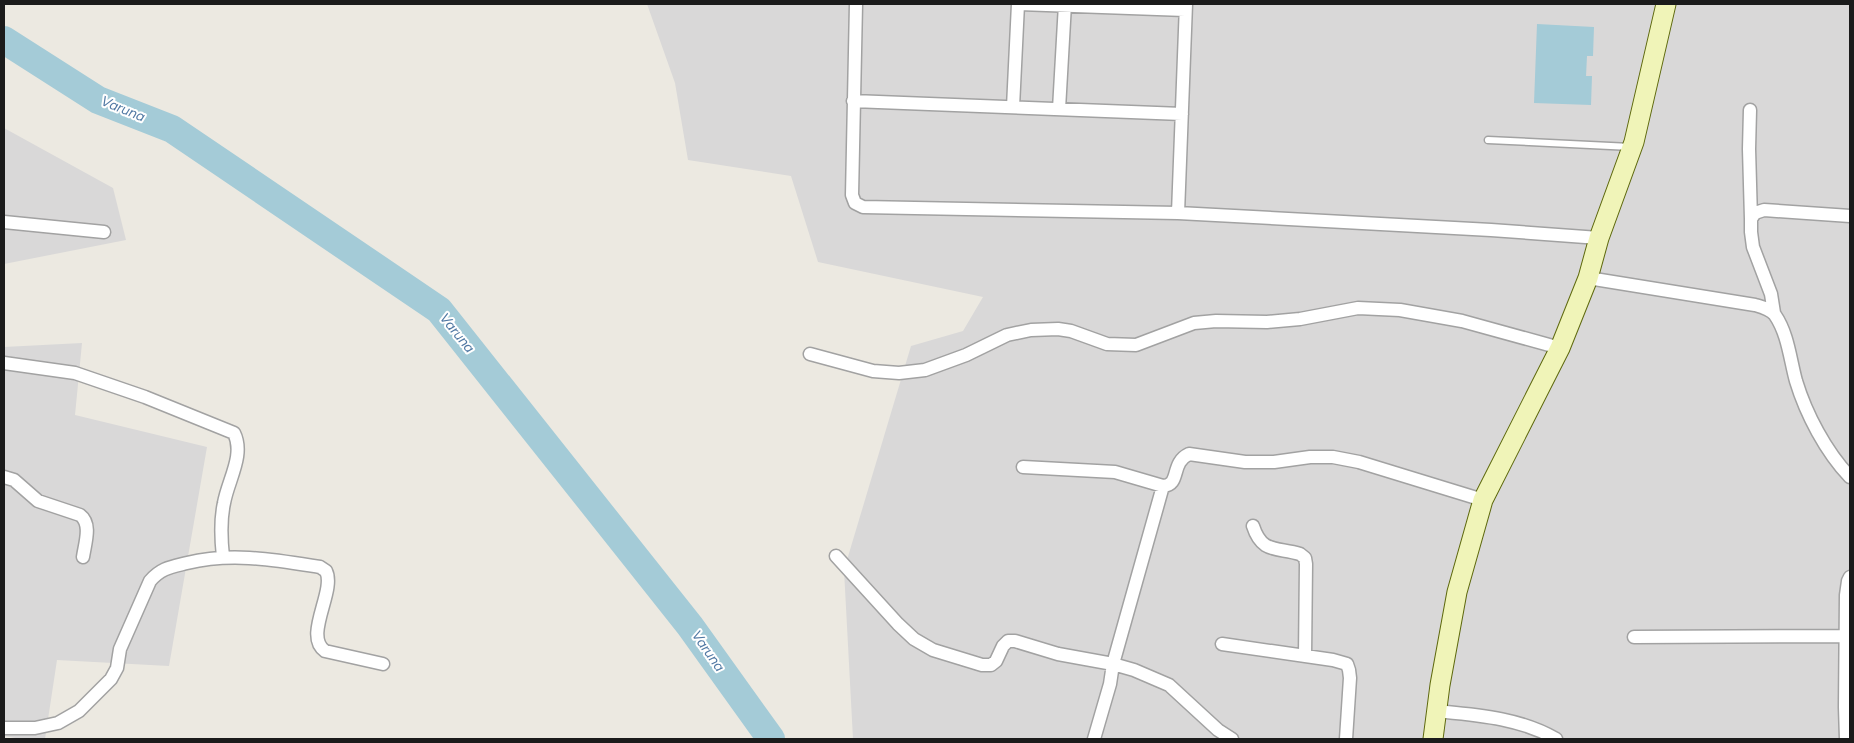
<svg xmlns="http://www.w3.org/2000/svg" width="1854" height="743" font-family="Figtree,sans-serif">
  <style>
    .residential { fill: #d9d8d8 }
    .water { fill: #a4cbd7 }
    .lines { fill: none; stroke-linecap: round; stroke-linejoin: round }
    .river { stroke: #a4cbd7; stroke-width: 28 }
    .lane-casing { stroke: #a2a2a2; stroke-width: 9 }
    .street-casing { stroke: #a2a2a2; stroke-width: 15 }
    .secondary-casing { stroke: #5d680c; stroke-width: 21 }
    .lane { stroke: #fff; stroke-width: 6 }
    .street { stroke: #fff; stroke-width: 12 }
    .secondary { stroke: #f0f4b8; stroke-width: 19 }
    .labels { text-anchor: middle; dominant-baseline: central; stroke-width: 4; stroke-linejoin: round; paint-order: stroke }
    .water-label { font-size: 14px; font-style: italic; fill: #5078a3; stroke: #fff }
  </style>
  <rect width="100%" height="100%" fill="#ece9e1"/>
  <path class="residential" d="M 647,4 L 1850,4 L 1850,739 L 853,739 L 844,570 L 911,346 L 963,331 L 983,297 L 818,262 L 791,176 L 688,160 L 675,83 Z
    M 4,128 L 113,188 L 126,240 L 4,264 Z
    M 82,343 L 75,415 L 207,447 L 169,666 L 57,660 L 45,739 L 21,739 L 4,736 L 4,347 Z"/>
  <path class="water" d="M 1537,24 L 1594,27 L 1593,56 L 1587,56 L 1586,76 L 1592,76 L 1591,105 L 1534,103 Z"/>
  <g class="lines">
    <path class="river" d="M 4,40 L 98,100 L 172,129 L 439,310 L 690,626 L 771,739"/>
    <g class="lane-casing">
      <path id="lane" d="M 1488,140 L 1631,147"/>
    </g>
    <g class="street-casing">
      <path id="street" d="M 856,4 L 852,195 L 855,203 L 863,207 L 1178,213 L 1491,230 L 1599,238
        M 1019,4 L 1185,10
        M 853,101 L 1182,114
        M 1013,107 L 1018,4
        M 1059,109 L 1065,4
        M 1750,110 L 1749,149 L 1751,219
        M 1178,213 L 1186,4
        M 4,222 L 104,232
        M 1588,278 L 1755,305 C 1762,307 1770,309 1775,315 C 1788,334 1790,359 1796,381 C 1806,414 1826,452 1850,477
        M 1774,313 L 1771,294 L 1753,247 L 1751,232 L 1751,219 L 1755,213 L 1764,210 L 1850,216
        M 810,354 L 873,371 L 899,373 L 925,370 L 966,355 L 1007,335 L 1031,330 L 1058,329 L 1071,331 L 1107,344 L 1136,345 L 1194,323 L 1216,321 L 1267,322 L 1300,319 L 1358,308 L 1400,310 L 1462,321 L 1560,348
        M 4,363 L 75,373 L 145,397 L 234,433 C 245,455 228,480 224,503 C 220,521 221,539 223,557
        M 1023,467 L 1115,472 L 1163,486 C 1181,485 1170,463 1189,454 L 1245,462 L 1274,462 L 1310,457 L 1333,457 L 1359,462 L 1483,500
        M 4,477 L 14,480 L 38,501 L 80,515 C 92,524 85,543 83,557
        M 1253,526 C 1262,554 1277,547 1300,554 L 1305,558 L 1306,564 L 1305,656
        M 836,556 L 898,624 L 914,639 L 933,650 L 982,665 L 991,665 L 996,661 L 1003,646 L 1008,641 L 1015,641 L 1058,654 L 1113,664 L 1134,670 L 1169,685 L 1218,730 L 1232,739
        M 1634,637 L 1846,636
        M 1222,644 L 1333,660 L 1347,664 L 1349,670 L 1350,678 L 1346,739
        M 1437,711 C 1478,715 1520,718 1556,739
        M 4,728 L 35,728 L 58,723 L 79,711 L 111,679 L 117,668 L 120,649 L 150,581 C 161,568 171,567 187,563 C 232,552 275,560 320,567 L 326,571 C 336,591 303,636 325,651 L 383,664
        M 1094,739 L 1110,684 L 1113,664 L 1163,486
        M 1846,739 L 1845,707 L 1846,595 L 1848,581 L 1850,577"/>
    </g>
    <g class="secondary-casing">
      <path id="secondary" d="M 1433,739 L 1440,685 L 1457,592 L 1483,500 L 1560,348 L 1588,278 L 1599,238 L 1634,142 L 1666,4"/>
    </g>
    <use href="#lane" class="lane"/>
    <use href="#street" class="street"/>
    <use href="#secondary" class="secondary"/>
  </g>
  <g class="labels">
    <g class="water-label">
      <text transform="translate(123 109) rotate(22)">Varuna</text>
      <text transform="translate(457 333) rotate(51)">Varuna</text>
      <text transform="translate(708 651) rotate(55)">Varuna</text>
    </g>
  </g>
  <rect width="1854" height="743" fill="none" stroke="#1b1b1b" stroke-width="10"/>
</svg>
